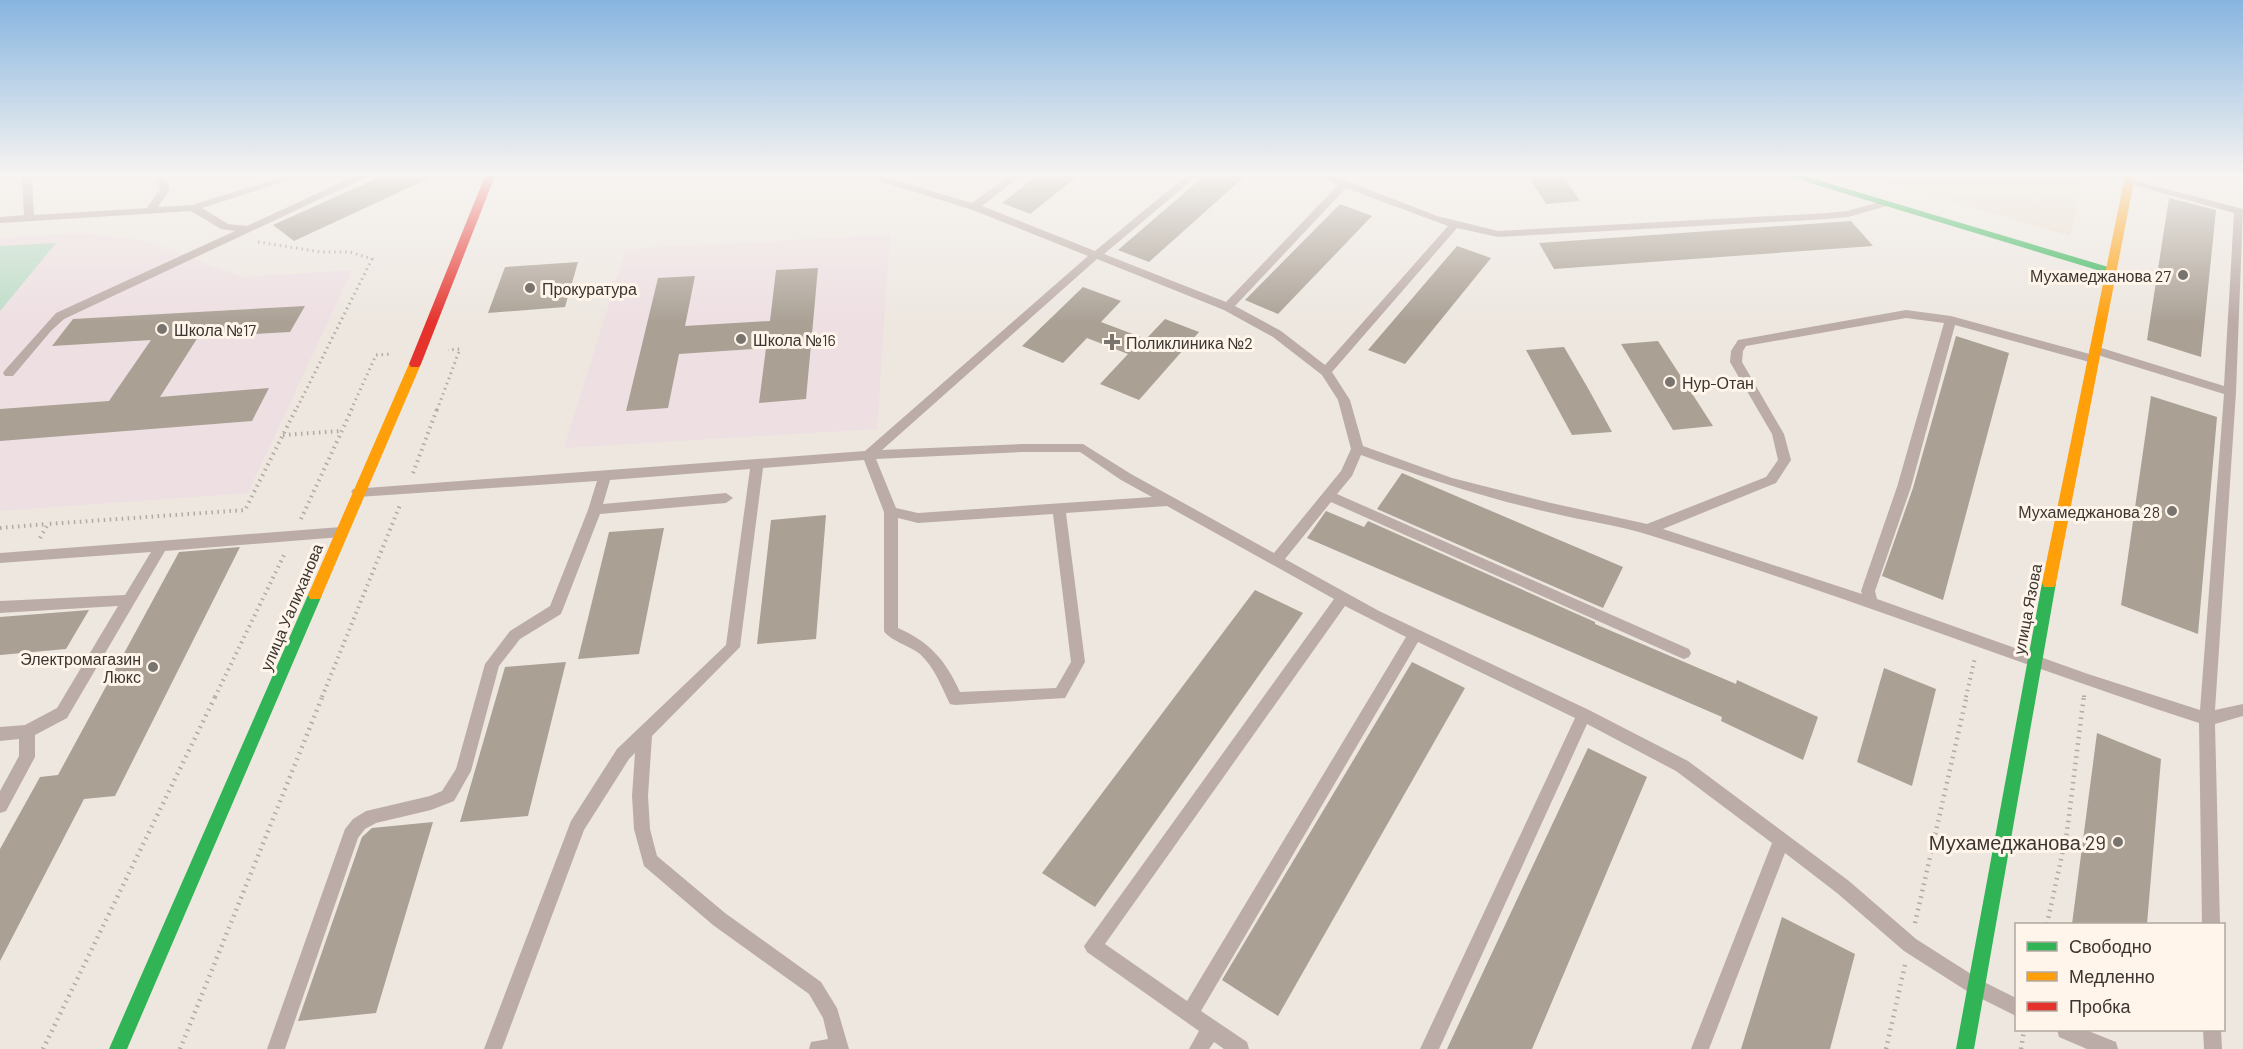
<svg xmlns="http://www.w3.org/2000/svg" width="2243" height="1049" font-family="Barlow,sans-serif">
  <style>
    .built { fill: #e8ddcf }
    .education { fill: #eedfe2 }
    .green { fill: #bcdcc7 }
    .building { fill: #aaa094 }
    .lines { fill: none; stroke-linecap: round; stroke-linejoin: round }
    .path-far2 { stroke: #b4a8a4; stroke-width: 3; stroke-dasharray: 1.5 4; stroke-linecap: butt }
    .path-far1 { stroke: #b4a8a4; stroke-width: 4; stroke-dasharray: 1.5 4.5; stroke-linecap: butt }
    .path { stroke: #b4a8a4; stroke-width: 4.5; stroke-dasharray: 1.5 5; stroke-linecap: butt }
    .lane { fill: #bcaca8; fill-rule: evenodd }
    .fast { fill: #30b455; fill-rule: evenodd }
    .slow { fill: #ff9f0a; fill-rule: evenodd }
    .jam { fill: #e5322d; fill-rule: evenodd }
    .poi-dot { fill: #79746e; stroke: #fff5ea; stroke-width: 2 }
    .labels { text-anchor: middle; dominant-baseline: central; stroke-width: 6; stroke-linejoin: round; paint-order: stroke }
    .poi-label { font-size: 16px; fill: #3b3631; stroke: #fff5ea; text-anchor: start }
    .street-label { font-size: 16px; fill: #3b3631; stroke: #fff5ea }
    .near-poi-label { font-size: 20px; fill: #3b3631; stroke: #fff5ea; text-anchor: end }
  </style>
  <rect width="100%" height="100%" fill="#ede7e0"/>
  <path class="built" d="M 1862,176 L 2084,176 L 2070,236 Z"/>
  <path class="education" d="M 81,233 L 146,241 L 242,277 L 352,270 L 248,493 L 0,511 L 0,385 L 2,382 L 0,382 L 0,238 Z
    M 890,235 L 877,429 L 564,448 L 626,249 Z"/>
  <path class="green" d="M 56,243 L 0,311 L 0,246 Z"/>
  <path class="building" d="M 382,176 L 434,176 L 294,241 L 273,225 Z
    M 1037,176 L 1078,176 L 1030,214 L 1002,203 Z
    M 1204,176 L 1245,176 L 1149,262 L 1118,250 Z
    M 1528,176 L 1563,176 L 1580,201 L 1546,204 Z
    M 2169,198 L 2216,210 L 2201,357 L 2147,340 Z
    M 1340,204 L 1372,216 L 1278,314 L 1245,300 Z
    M 1851,221 L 1873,246 L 1554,269 L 1539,243 Z
    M 1457,246 L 1491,258 L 1405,364 L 1368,350 Z
    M 578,262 L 565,307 L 488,313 L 505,267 Z
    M 818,268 L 806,399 L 759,403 L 766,348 L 679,354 L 668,408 L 626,411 L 658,278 L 695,276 L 685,326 L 770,321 L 776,270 Z
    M 1083,287 L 1121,301 L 1101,322 L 1146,339 L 1165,319 L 1199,332 L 1139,400 L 1100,384 L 1128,354 L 1087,338 L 1063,363 L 1022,346 Z
    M 305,306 L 290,332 L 198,337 L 160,397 L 269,388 L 252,421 L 0,441 L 0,409 L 109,401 L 151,340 L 52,346 L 73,319 Z
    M 1956,336 L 2009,353 L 1943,600 L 1882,576 L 1913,488 Z
    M 1658,341 L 1713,426 L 1673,430 L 1621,344 Z
    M 1564,347 L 1589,390 L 1612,432 L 1572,435 L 1526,350 Z
    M 2151,396 L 2217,417 L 2198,634 L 2121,605 Z
    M 1402,473 L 1623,567 L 1603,608 L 1377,509 Z
    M 1326,511 L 1364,527 L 1368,521 L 1595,622 L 1595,624 L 1736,684 L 1737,680 L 1818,717 L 1803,760 L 1721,721 L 1722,717 L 1307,538 Z
    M 826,515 L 816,639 L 757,644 L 771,520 Z
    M 664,528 L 639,654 L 578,659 L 609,532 Z
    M 240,547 L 115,796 L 84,799 L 0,961 L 0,849 L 40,777 L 58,775 L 179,552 Z
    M 1255,590 L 1303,613 L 1095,907 L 1042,873 Z
    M 89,610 L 66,649 L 0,655 L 0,617 Z
    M 566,662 L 528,816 L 460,822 L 505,667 Z
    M 1412,662 L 1465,688 L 1278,1016 L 1222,980 Z
    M 1884,668 L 1936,689 L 1912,786 L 1857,762 Z
    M 2097,733 L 2161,759 L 2147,924 L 2072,924 Z
    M 1588,748 L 1647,777 L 1532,1049 L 1447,1049 Z
    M 433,822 L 376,1013 L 298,1021 L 362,837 L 372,828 Z
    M 1782,917 L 1855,954 L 1830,1049 L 1741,1049 Z"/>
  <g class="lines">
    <path class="path-far2" d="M 258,242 L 321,252 L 350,252 L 372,259 L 296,410
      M 351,410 L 376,355 L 392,354
      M 437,410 L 460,349 L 448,350"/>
    <path class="path-far1" d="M 283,435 L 341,431
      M 413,473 L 437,409
      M 301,519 L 352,409
      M 0,528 L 47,524
      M 40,538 L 48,524 L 245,510 L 296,409
      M 215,697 L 285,553
      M 322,697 L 400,505
      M 1966,697 L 1975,658
      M 2084,697 L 2084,694"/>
    <path class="path" d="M 1915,923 L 1967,695
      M 2047,924 L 2067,832 L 2084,695
      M 43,1049 L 216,695
      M 180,1049 L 323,695
      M 1886,1049 L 1905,965
      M 2021,1049 L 2024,1030"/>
    <path class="lane" d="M 22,176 L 32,176 L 34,215 L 147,208 L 160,189 L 155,176 L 165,176 L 170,189 L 158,207 L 192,205 L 286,176 L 302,176 L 202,208 L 228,224 L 247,226 L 355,176 L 369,176 L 64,319 L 51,331 L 13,376 L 5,376 L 3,373 L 5,370 L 56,313 L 235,231 L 221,229 L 191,211 L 0,223 L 0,217 L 24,215 Z
      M 863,176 L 880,176 L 972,203 L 1009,176 L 1021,176 L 982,206 L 1095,251 L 1186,176 L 1197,176 L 1104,254 L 1226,302 L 1338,185 L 1320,176 L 1334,176 L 1437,216 L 1498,231 L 1827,213 L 1847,211 L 1883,201 L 1887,202 L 1887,206 L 1848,217 L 1827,219 L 1498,237 L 1457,228 L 1332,372 L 1350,400 L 1363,446 L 1452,478 L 1551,503 L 1647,524 L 1766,477 L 1778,460 L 1772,434 L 1730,362 L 1731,351 L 1738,340 L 1906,310 L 1951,316 L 2097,356 L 2099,359 L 2093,363 L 1955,325 L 1911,487 L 1875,591 L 1877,599 L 2088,674 L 2200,710 L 2224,394 L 2091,353 L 2089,350 L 2095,346 L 2224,386 L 2234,213 L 2123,182 L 2128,179 L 2243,209 L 2236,392 L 2215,710 L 2243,704 L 2243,716 L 2215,724 L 2220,924 L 2202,924 L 2199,723 C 2015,663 1835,592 1649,535 C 1618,525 1584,521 1552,513 C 1485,498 1425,478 1361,455 L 1352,476 L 1337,494 L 1689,649 L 1691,653 L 1689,657 L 1684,659 L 1679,657 L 1331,502 L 1285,559 L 1379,611 L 1589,710 L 1688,761 L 1849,881 L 1916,939 L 1982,981 L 2016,998 L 2016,1016 L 1970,993 L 1904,951 L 1837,893 L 1785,853 L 1709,1049 L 1691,1049 L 1772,843 L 1676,771 L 1587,724 L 1439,1049 L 1420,1049 L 1575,718 L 1418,642 L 1201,1011 L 1247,1042 L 1249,1049 L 1224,1049 L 1214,1042 L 1209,1049 L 1189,1049 L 1199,1031 L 1087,952 L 1084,946 L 1334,599 L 1167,506 L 1066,513 L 1085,662 L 1065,698 L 955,705 L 950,704 C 941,686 935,668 920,654 C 910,646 889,640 884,631 L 884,512 L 864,460 L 763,468 L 740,647 L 652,736 L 648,796 L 650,829 L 657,856 L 725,913 L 821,982 L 837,1008 L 849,1049 L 809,1049 L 811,1042 L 828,1039 L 823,1018 L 809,994 L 713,925 L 644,866 L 634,829 L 632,796 L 635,753 L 629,759 L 584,830 L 502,1049 L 484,1049 L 571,821 L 617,749 L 726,645 L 750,469 L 610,480 L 603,504 L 726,493 L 733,498 L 726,503 L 600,514 L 561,614 L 520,639 L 499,666 L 471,771 L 454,801 L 431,810 L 376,823 L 365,829 L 358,838 L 285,1049 L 267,1049 L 345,829 L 353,819 L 366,811 L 430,796 L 442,791 L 456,769 L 485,664 L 510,631 L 550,606 L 588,510 L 597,481 L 358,497 L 351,492 L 353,489 L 865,451 L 1088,256 L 970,209 ZM 1346,188 L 1448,226 L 1325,365 L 1281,331 L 1235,306 ZM 1097,259 L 1224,310 L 1273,337 L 1322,375 L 1338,400 L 1351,449 L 1341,471 L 1274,553 L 1131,474 L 1083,444 L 1021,444 L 882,450 ZM 1906,318 L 1944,323 L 1897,487 L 1861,591 L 1862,594 L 1663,529 L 1776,483 L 1791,460 L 1784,434 L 1742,362 L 1743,351 L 1746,346 ZM 1021,452 L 1080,452 L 1121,480 L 1152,497 L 918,513 L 896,508 L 876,459 ZM 1053,514 L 1071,662 L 1056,688 L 960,692 C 946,661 930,642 898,628 L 898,518 L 918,523 ZM 1345,606 L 1406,637 L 1187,1001 L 1105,944 Z
      M 341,527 L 348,532 L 341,537 L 165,551 L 67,718 L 35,735 L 35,757 L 6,811 L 0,813 L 0,791 L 19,756 L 19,739 L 0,741 L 0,727 L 25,725 L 57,708 L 118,606 L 0,613 L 0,601 L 125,595 L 151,552 L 0,563 L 0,553 Z
      M 2057,1030 L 2086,1030 L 2116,1042 L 2118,1049 L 2087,1049 L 2059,1037 Z
      M 2203,1030 L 2221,1030 L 2222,1049 L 2204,1049 Z"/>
    <path class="fast" d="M 1787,176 L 1804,176 L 2115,269 L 2116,271 L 2111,274 L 2107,273 Z
      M 2049,578 L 2054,579 L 2056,583 L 1974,1049 L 1956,1049 L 2042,583 L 2044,579 Z
      M 315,589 L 320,591 L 322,595 L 127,1049 L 109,1049 L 308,595 L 310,591 Z"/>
    <path class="slow" d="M 2125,176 L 2135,176 L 2056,583 L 2054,587 L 2044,587 L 2042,583 Z
      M 415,360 L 421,364 L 322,595 L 320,599 L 310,599 L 308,595 L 409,364 Z"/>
    <path class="jam" d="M 485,176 L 495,176 L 421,364 L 419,367 L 411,367 L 409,364 Z"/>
  </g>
  <linearGradient id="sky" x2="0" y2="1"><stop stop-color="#87b5e0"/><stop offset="0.54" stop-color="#f7f4f1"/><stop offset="1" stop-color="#f7f4f1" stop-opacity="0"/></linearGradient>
  <rect width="2243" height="323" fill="url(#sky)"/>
  <g class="poi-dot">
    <circle cx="2183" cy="275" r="6"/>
    <circle cx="530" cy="288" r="6"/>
    <circle cx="162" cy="329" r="6"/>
    <circle cx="741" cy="339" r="6"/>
    <path d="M1109 333h6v6h6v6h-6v6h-6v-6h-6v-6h6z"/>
    <circle cx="1670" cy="382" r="6"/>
    <circle cx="2172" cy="511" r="6"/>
    <circle cx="153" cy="667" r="6"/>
    <circle cx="2118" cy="842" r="6"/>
  </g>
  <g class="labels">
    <g class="poi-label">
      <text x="2171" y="275" text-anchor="end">Мухамеджанова 27</text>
      <text x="542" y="288">Прокуратура</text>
      <text x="174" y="329">Школа №17</text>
      <text x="753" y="339">Школа №16</text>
      <text x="1126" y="342">Поликлиника №2</text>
      <text x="1682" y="382">Нур-Отан</text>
      <text x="2160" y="511" text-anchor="end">Мухамеджанова 28</text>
      <text x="141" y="658" text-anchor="end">Электромагазин<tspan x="141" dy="18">Люкс</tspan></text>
    </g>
    <g class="street-label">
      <text transform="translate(291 607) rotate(-67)">улица Уалиханова</text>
      <text transform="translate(2027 609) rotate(-79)">улица Язова</text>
    </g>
    <g class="near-poi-label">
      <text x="2106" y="842">Мухамеджанова 29</text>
    </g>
  </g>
  <rect x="2015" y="923" width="210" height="108" fill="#fff5ea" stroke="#b1a9a0" stroke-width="1.5"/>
  <rect x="2027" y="942" width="30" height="9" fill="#30b455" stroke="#b1a9a0" stroke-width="1.5"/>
  <text x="2069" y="953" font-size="18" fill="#3b3631">Свободно</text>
  <rect x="2027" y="972" width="30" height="9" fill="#ff9f0a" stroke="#b1a9a0" stroke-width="1.5"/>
  <text x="2069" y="983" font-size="18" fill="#3b3631">Медленно</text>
  <rect x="2027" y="1002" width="30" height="9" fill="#e5322d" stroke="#b1a9a0" stroke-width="1.5"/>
  <text x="2069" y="1013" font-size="18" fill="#3b3631">Пробка</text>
</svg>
